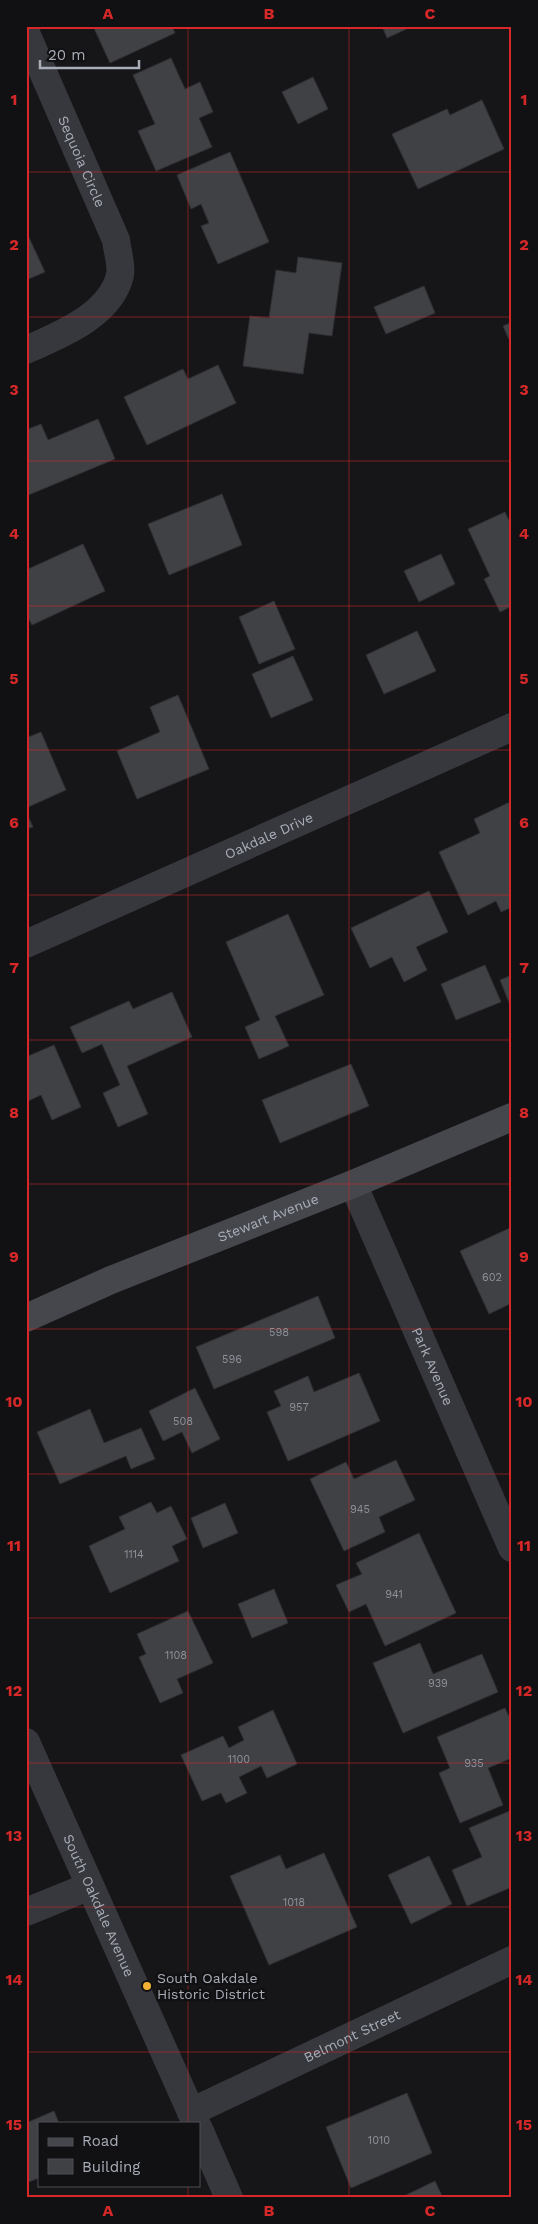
<svg xmlns="http://www.w3.org/2000/svg" width="538" height="2224" font-family="'Work Sans',sans-serif">
  <style>
    .building { fill: #404145; stroke: #303034 }
    .lines { fill: none; stroke-linecap: round; stroke-linejoin: round }
    .minor { stroke: #37383d; stroke-width: 28 }
    .tertiary { stroke: #37383d; stroke-width: 28 }
    .secondary { stroke: #45474d; stroke-width: 28 }
    .grid { fill: none; stroke: #d62828; stroke-width: 1; stroke-opacity: 0.55 }
    .poi-dot { fill: #f2b134; stroke: #111113; stroke-width: 2 }
    .labels { text-anchor: middle; dominant-baseline: central; stroke-width: 5; stroke-linejoin: round; paint-order: stroke }
    .number-label { font-size: 11px; fill: #8e929b }
    .street-label { font-size: 14px; fill: #a8adb8; stroke: #111113 }
    .poi-label { font-size: 14px; fill: #a8adb8; stroke: #111113; text-anchor: start }
    .neatline { fill: none; stroke: #d62828; stroke-width: 2 }
    .grid-label { font-size: 16px; text-anchor: middle; font-weight: bold; fill: #d62828 }
  </style>
  <rect width="100%" height="100%" fill="#161618"/>
  <path class="building" d="M 93,26 L 172,26 L 175,33 L 110,63 Z
    M 382,26 L 413,26 L 387,38 Z
    M 171,58 L 185,89 L 200,82 L 213,112 L 199,118 L 212,147 L 156,171 L 138,131 L 155,124 L 133,75 Z
    M 313,77 L 328,109 L 298,124 L 282,92 Z
    M 482,100 L 504,149 L 418,189 L 392,134 L 447,109 L 450,115 Z
    M 230,152 L 269,242 L 218,264 L 201,226 L 209,223 L 201,204 L 191,209 L 177,175 Z
    M 26,231 L 45,272 L 26,280 Z
    M 298,257 L 342,263 L 332,336 L 309,333 L 303,374 L 243,366 L 250,316 L 269,318 L 276,270 L 296,273 Z
    M 424,286 L 435,313 L 386,334 L 374,307 Z
    M 512,322 L 512,346 L 503,326 Z
    M 218,365 L 236,403 L 147,445 L 124,397 L 183,369 L 188,379 Z
    M 98,419 L 115,459 L 26,496 L 26,430 L 41,424 L 48,440 Z
    M 222,494 L 242,545 L 169,575 L 148,524 Z
    M 505,512 L 512,527 L 512,606 L 500,612 L 484,579 L 490,576 L 468,529 Z
    M 83,544 L 105,591 L 32,625 L 26,614 L 26,570 Z
    M 441,554 L 455,584 L 419,602 L 404,571 Z
    M 274,601 L 295,649 L 259,664 L 239,617 Z
    M 417,631 L 436,671 L 384,694 L 366,655 Z
    M 293,656 L 313,700 L 271,718 L 252,674 Z
    M 178,695 L 209,769 L 137,799 L 117,751 L 160,732 L 150,707 Z
    M 41,732 L 66,790 L 26,808 L 26,738 Z
    M 512,801 L 512,907 L 501,912 L 496,901 L 468,915 L 439,852 L 480,833 L 474,819 Z
    M 26,812 L 33,827 L 26,829 Z
    M 429,891 L 448,932 L 416,947 L 427,970 L 404,982 L 392,957 L 370,968 L 351,928 Z
    M 288,914 L 324,995 L 275,1016 L 289,1046 L 259,1059 L 245,1027 L 260,1020 L 226,942 Z
    M 485,965 L 501,1002 L 456,1020 L 441,984 Z
    M 512,975 L 512,1010 L 500,980 Z
    M 172,992 L 192,1037 L 127,1066 L 148,1114 L 118,1127 L 103,1093 L 120,1085 L 102,1044 L 82,1053 L 70,1027 L 129,1001 L 133,1009 Z
    M 54,1045 L 81,1107 L 52,1120 L 41,1095 L 26,1102 L 26,1057 Z
    M 351,1064 L 369,1106 L 280,1143 L 262,1100 Z
    M 512,1227 L 512,1303 L 489,1314 L 460,1251 Z
    M 318,1296 L 335,1338 L 214,1389 L 196,1347 Z
    M 359,1373 L 380,1421 L 288,1461 L 267,1412 L 281,1406 L 274,1391 L 308,1376 L 314,1392 Z
    M 195,1388 L 220,1439 L 192,1453 L 182,1432 L 163,1441 L 149,1411 Z
    M 90,1409 L 104,1443 L 141,1428 L 155,1459 L 131,1469 L 126,1456 L 60,1484 L 37,1432 Z
    M 396,1460 L 415,1500 L 379,1517 L 385,1532 L 344,1551 L 310,1479 L 346,1462 L 354,1479 Z
    M 151,1502 L 157,1513 L 171,1506 L 187,1539 L 172,1546 L 179,1561 L 110,1593 L 89,1546 L 125,1529 L 119,1517 Z
    M 225,1503 L 238,1533 L 203,1548 L 191,1518 Z
    M 419,1533 L 456,1613 L 385,1646 L 366,1604 L 349,1612 L 336,1585 L 362,1574 L 356,1563 Z
    M 274,1589 L 288,1623 L 252,1638 L 238,1604 Z
    M 188,1611 L 213,1663 L 177,1679 L 183,1693 L 160,1703 L 139,1657 L 146,1654 L 137,1634 Z
    M 420,1643 L 433,1674 L 482,1654 L 498,1692 L 403,1733 L 373,1663 Z
    M 505,1708 L 512,1723 L 512,1758 L 488,1768 L 503,1805 L 460,1823 L 439,1773 L 450,1768 L 437,1737 Z
    M 273,1710 L 297,1764 L 267,1778 L 261,1766 L 239,1777 L 247,1793 L 226,1803 L 221,1793 L 202,1801 L 181,1755 L 223,1736 L 229,1748 L 244,1740 L 238,1727 Z
    M 512,1810 L 512,1887 L 467,1906 L 452,1870 L 482,1857 L 469,1828 Z
    M 324,1853 L 357,1927 L 269,1965 L 230,1876 L 280,1855 L 286,1869 Z
    M 429,1856 L 452,1904 L 411,1924 L 388,1875 Z
    M 407,2093 L 432,2153 L 351,2188 L 326,2127 Z
    M 54,2111 L 59,2123 L 39,2123 L 39,2178 L 26,2183 L 26,2123 Z
    M 435,2181 L 443,2198 L 400,2198 Z"/>
  <g class="lines">
    <g class="minor">
      <path id="s1" d="M 26,33 L 116,240 C 117,250 122,265 120,275 C 111,315 60,335 26,350"/>
      <path id="s2" d="M 26,944 L 512,727"/>
      <path id="s3" d="M 353,1184 L 512,1548"/>
      <path d="M 26,1912 L 90,1886"/>
      <path id="s4" d="M 191,2112 L 512,1960"/>
    </g>
    <g class="tertiary">
      <path id="s5" d="M 26,1742 L 196,2123"/>
      <path d="M 199,2129 L 229,2198"/>
    </g>
    <path class="secondary" id="s6" d="M 26,1318 L 111,1280 L 353,1184 L 512,1117"/>
  </g>
  <path class="grid" d="M 188,26 L 188,2123M 349,26 L 349,2198M 26,172 L 512,172M 26,317 L 512,317M 26,461 L 512,461M 26,606 L 512,606M 26,750 L 512,750M 26,895 L 512,895M 26,1040 L 512,1040M 26,1184 L 512,1184M 26,1329 L 512,1329M 26,1474 L 512,1474M 26,1618 L 512,1618M 26,1763 L 512,1763M 26,1907 L 512,1907M 26,2052 L 512,2052M 188,2185 L 188,2198"/>
  <circle class="poi-dot" cx="147" cy="1986" r="5"/>
  <g class="labels">
    <g class="number-label">
      <text x="492" y="1277">602</text>
      <text x="279" y="1332">598</text>
      <text x="232" y="1359">596</text>
      <text x="299" y="1407">957</text>
      <text x="183" y="1421">508</text>
      <text x="360" y="1509">945</text>
      <text x="134" y="1554">1114</text>
      <text x="394" y="1594">941</text>
      <text x="176" y="1655">1108</text>
      <text x="438" y="1683">939</text>
      <text x="239" y="1759">1100</text>
      <text x="474" y="1763">935</text>
      <text x="294" y="1902">1018</text>
      <text x="379" y="2140">1010</text>
    </g>
    <g class="street-label">
      <text stroke="none"><textPath href="#s1" startOffset="140">Sequoia Circle</textPath></text>
      <text stroke="none"><textPath href="#s2" startOffset="266">Oakdale Drive</textPath></text>
      <text stroke="none"><textPath href="#s6" startOffset="262">Stewart Avenue</textPath></text>
      <text stroke="none"><textPath href="#s3" startOffset="199">Park Avenue</textPath></text>
      <text stroke="none"><textPath href="#s5" startOffset="179">South Oakdale Avenue</textPath></text>
      <text stroke="none"><textPath href="#s4" startOffset="178">Belmont Street</textPath></text>
    </g>
    <g class="poi-label">
      <text x="157" y="1978">South Oakdale<tspan x="157" dy="16">Historic District</tspan></text>
    </g>
  </g>
  <rect width="538" height="2224" fill="none" stroke="#111113" stroke-width="55"/>
  <rect x="38" y="2122" width="162" height="65" fill="#111113" stroke="#4d4f55"/>
  <rect x="48" y="2138" width="25" height="8" fill="#45474d" stroke="#4d4f55"/>
  <text x="82" y="2146" font-size="15" fill="#a8adb8">Road</text>
  <rect x="48" y="2159" width="25" height="15" fill="#404145" stroke="#4d4f55"/>
  <text x="82" y="2172" font-size="15" fill="#a8adb8">Building</text>
  <path d="M40 60v8h99v-8" fill="none" stroke="#a8adb8" stroke-width="2.5"/>
  <text x="48" y="60" font-size="15" fill="#a8adb8" stroke="#111113" stroke-width="4" paint-order="stroke">20 m</text>
  <rect x="28" y="28" width="482" height="2168" class="neatline"/>
  <g class="grid-label">
    <text x="108" y="19">A</text>
    <text x="269" y="19">B</text>
    <text x="430" y="19">C</text>
    <text x="14" y="105">1</text>
    <text x="524" y="105">1</text>
    <text x="14" y="250">2</text>
    <text x="524" y="250">2</text>
    <text x="14" y="395">3</text>
    <text x="524" y="395">3</text>
    <text x="14" y="539">4</text>
    <text x="524" y="539">4</text>
    <text x="14" y="684">5</text>
    <text x="524" y="684">5</text>
    <text x="14" y="828">6</text>
    <text x="524" y="828">6</text>
    <text x="14" y="973">7</text>
    <text x="524" y="973">7</text>
    <text x="14" y="1118">8</text>
    <text x="524" y="1118">8</text>
    <text x="14" y="1262">9</text>
    <text x="524" y="1262">9</text>
    <text x="14" y="1407">10</text>
    <text x="524" y="1407">10</text>
    <text x="14" y="1551">11</text>
    <text x="524" y="1551">11</text>
    <text x="14" y="1696">12</text>
    <text x="524" y="1696">12</text>
    <text x="14" y="1841">13</text>
    <text x="524" y="1841">13</text>
    <text x="14" y="1985">14</text>
    <text x="524" y="1985">14</text>
    <text x="14" y="2130">15</text>
    <text x="524" y="2130">15</text>
    <text x="108" y="2216">A</text>
    <text x="269" y="2216">B</text>
    <text x="430" y="2216">C</text>
  </g>
</svg>
